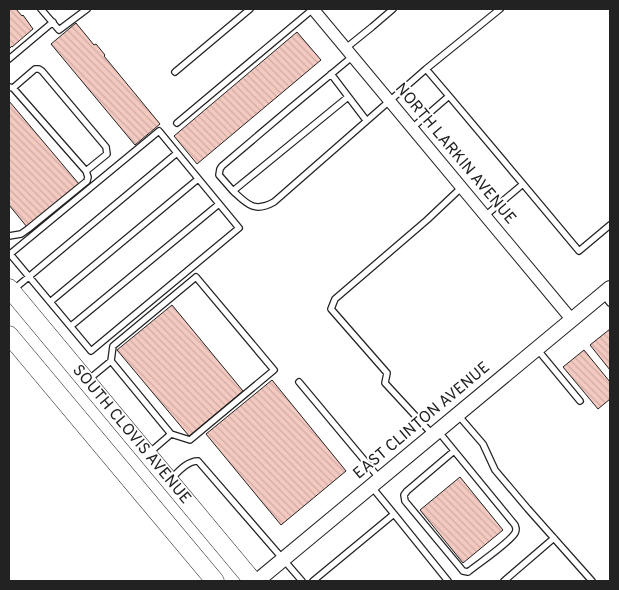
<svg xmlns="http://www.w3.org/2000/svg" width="619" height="590" font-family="Overpass,sans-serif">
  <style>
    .building { fill: url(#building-back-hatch); stroke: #222 }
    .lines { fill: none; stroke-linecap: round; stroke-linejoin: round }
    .service-casing { stroke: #222; stroke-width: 8 }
    .minor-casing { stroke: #222; stroke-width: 13 }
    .tertiary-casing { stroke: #222; stroke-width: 16 }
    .primary-casing { stroke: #222; stroke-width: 19 }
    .service { stroke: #fff; stroke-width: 5.5 }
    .minor { stroke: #fff; stroke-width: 11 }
    .tertiary { stroke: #fff; stroke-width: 14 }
    .primary { stroke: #fff; stroke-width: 18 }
    .labels { text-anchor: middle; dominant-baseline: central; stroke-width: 4; stroke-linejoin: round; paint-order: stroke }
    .street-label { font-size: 16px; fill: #222; stroke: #fff }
  </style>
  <defs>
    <pattern id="building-back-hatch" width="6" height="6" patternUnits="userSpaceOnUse" patternTransform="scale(1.25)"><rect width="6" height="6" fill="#f3c9c0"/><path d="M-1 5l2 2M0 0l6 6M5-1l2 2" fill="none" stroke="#d0aca5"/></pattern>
  </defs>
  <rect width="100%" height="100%" fill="#fff"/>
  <path class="building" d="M 9,9 L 16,9 L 22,16 L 23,15 L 33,29 L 12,47 L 12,46 L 9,49 Z
    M 76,23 L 94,45 L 96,44 L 105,55 L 104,56 L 160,124 L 135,145 L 51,44 Z
    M 297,32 L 321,60 L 197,164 L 174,136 Z
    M 9,101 L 79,184 L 27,227 L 9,205 Z
    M 172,305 L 243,391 L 189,436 L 117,350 Z
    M 610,329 L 610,370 L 590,345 Z
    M 584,350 L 610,382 L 610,399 L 598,409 L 563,367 Z
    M 272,380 L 346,471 L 281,525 L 206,434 Z
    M 460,477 L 503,530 L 463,563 L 420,510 Z"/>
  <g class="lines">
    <g class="service-casing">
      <path id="service" d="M 41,9 L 59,30 L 87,9
        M 346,48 L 372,27 L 393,9
        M 9,59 L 53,22
        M 426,69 L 500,9
        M 175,72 L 250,9
        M 331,74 L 366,120
        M 9,87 L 13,88 L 86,171 L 88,177 L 87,181 L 28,229 L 21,234 L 9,236
        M 13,88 L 35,69 L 39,69 L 42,71 L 106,147 L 107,154 L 86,171
        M 348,97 L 233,191 L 219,175 L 220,169 L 222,166 L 288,110 L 353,56
        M 177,123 L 313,9
        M 412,128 L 449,96 L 523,184 L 485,216
        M 159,131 L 239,228 L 91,351 L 10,254 Z
        M 523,184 L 579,251 L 610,225
        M 233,191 C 247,204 254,213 274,202 L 426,69 L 449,96
        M 13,290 L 177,153
        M 603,294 L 610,303
        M 50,302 L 198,179
        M 71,326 L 219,204
        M 537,349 L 580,401
        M 111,361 L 113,346 L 196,277 L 274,370 L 190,440 L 171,434
        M 88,380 L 111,361 L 171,434 L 149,453
        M 299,382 L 380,479
        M 458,415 L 483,444 L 495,470 L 528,509 L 592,581
        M 438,431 L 515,525 C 516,529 517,529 515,533 C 508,544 479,563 468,572 L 463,571 L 459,566 L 405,501 L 404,495 L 407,491 L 454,451
        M 433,435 L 385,383 L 387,373 L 331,309 L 335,299 L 427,220 L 462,187
        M 171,479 C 178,472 187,461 198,461 L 302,581
        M 394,514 L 448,581
        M 313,581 L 394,514 L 371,486
        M 504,581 L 554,538"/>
    </g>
    <g class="minor-casing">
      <path id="minor" d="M 313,9 L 572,320"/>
    </g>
    <g class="tertiary-casing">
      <path id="tertiary" d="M 257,581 L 610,288"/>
    </g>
    <g class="primary-casing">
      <g id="primary">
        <path id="s1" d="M 9,288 L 253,581"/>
        <path d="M 9,335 L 215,581"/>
      </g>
    </g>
    <use href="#service" class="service"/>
    <use href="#minor" class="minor"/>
    <use href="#tertiary" class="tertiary"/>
    <use href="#primary" class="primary"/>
  </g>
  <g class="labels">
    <g class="street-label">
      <text transform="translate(455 154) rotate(50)">NORTH LARKIN AVENUE</text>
      <text transform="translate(422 421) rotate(-40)">EAST CLINTON AVENUE</text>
      <text stroke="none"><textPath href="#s1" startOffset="191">SOUTH CLOVIS AVENUE</textPath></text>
    </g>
  </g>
  <rect width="619" height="590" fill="none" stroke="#222222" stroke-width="20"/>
</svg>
